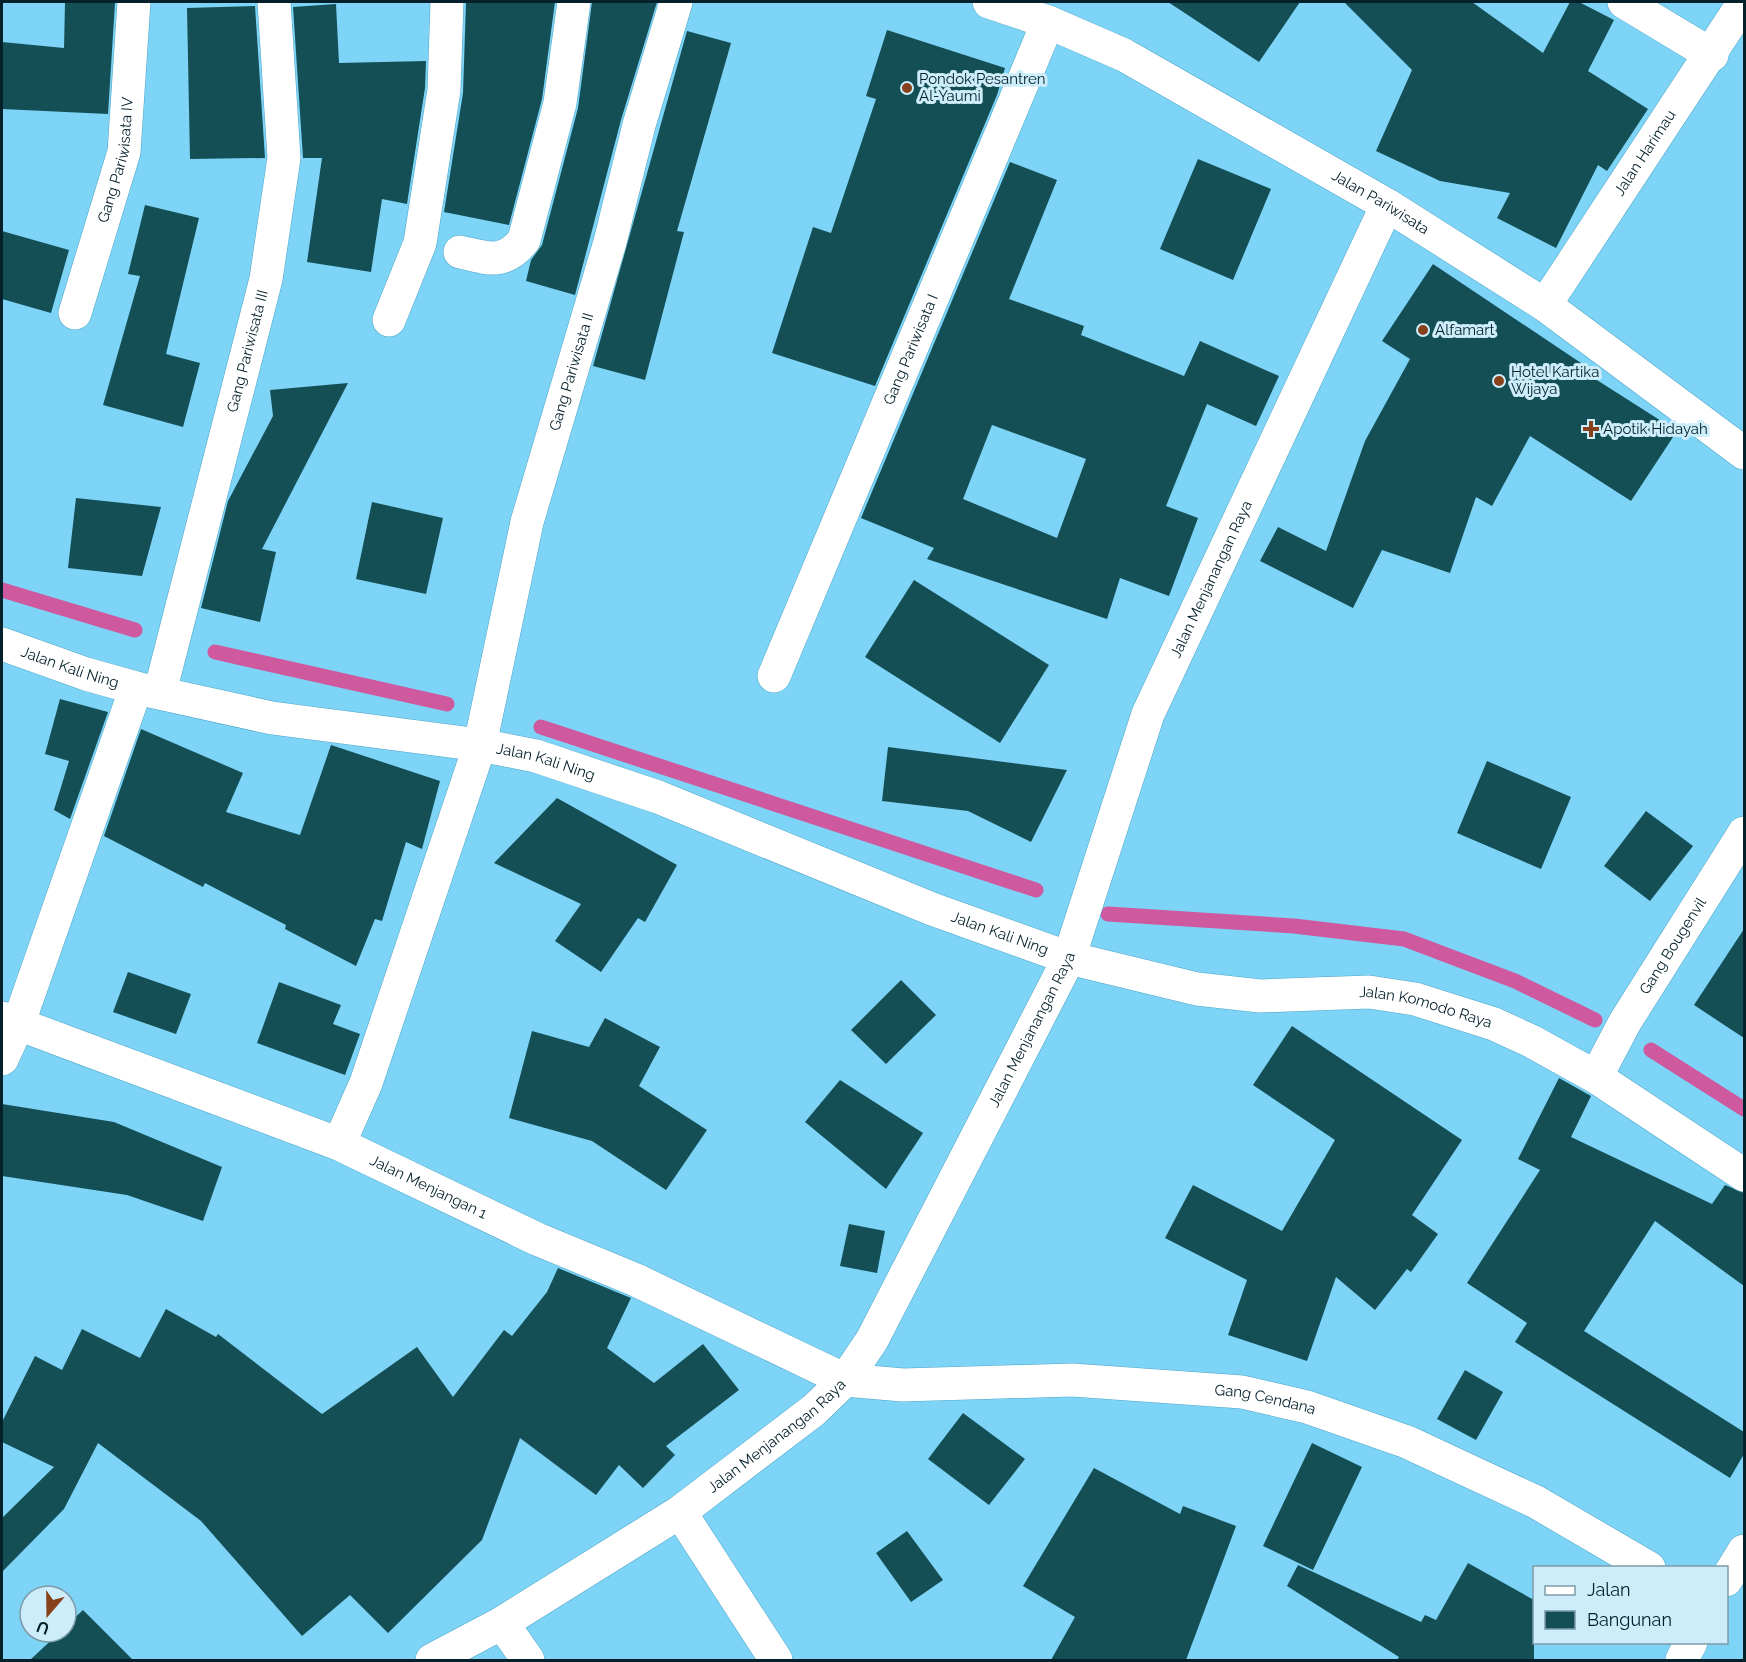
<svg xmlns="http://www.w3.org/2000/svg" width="1746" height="1662" font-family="Raleway,sans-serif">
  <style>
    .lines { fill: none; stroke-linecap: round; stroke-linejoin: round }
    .stream { stroke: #ce599e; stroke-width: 15 }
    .building { fill: #154f56; fill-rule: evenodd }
    .minor-casing { stroke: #4da5c7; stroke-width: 34 }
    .minor { stroke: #fff; stroke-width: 33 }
    .poi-dot { fill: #87411b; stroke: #cdedfb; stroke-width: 2 }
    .labels { text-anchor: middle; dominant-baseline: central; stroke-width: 6; stroke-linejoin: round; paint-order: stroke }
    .poi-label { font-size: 15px; fill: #04202b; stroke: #cdedfb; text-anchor: start }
    .street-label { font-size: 15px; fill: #04202b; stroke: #cdedfb }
  </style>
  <rect width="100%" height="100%" fill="#7dd4f7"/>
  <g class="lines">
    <path class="stream" d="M 2,590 L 135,630
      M 215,652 L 447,704
      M 541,727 L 1036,890
      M 1108,914 L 1294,926 L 1404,939 L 1515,981 L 1595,1020
      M 1651,1050 L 1744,1109"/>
  </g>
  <path class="building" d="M 65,2 L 115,3 L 108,114 L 2,109 L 2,42 L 64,48 Z
    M 466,2 L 555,2 L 542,99 L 509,225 L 444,212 L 463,93 Z
    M 592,2 L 657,2 L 621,120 L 575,295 L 526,281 L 531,260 L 542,245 L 578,108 Z
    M 1168,2 L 1300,2 L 1259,62 Z
    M 1344,2 L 1472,2 L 1543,53 L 1570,2 L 1579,2 L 1614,20 L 1588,71 L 1648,109 L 1607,171 L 1598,165 L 1556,248 L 1497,218 L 1510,193 L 1440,181 L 1376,151 L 1412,70 Z
    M 336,4 L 339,63 L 426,61 L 425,88 L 407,204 L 382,199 L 371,272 L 307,262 L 322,158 L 303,158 L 293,7 Z
    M 255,6 L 265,158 L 190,159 L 187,8 Z
    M 887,30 L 1005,68 L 997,95 L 875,386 L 772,353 L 813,227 L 831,233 L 876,99 L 866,96 Z
    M 687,31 L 731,43 L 677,231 L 684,232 L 645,380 L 593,366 Z
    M 1198,159 L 1271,189 L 1233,280 L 1160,249 Z
    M 1010,162 L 1057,180 L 1009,299 L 1084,326 L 1081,335 L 1184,376 L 1200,341 L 1279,376 L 1256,426 L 1207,404 L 1166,506 L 1198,518 L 1169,596 L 1120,578 L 1107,619 L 927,559 L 934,548 L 861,518 ZM 992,425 L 1086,459 L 1057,538 L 963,499 Z
    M 145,205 L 199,218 L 166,354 L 200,363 L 183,427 L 103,405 L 140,276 L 128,274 Z
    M 2,231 L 69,250 L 51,313 L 2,299 Z
    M 1433,264 L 1581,363 L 1578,368 L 1677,431 L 1631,501 L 1530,436 L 1492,506 L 1476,497 L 1450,573 L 1382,550 L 1353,608 L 1260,561 L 1278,527 L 1326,551 L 1365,441 L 1410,359 L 1382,341 Z
    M 348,383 L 262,549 L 276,552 L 260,622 L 201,608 L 228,501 L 273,416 L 270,390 Z
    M 76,498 L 161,507 L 142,576 L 68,568 Z
    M 372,502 L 443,518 L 426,594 L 356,579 Z
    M 914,580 L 1049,665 L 1000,743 L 865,657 Z
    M 60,699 L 108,712 L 70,819 L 54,810 L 69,761 L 45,754 Z
    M 141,729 L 243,773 L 226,812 L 300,835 L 331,745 L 440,781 L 422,849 L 406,842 L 382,921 L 375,919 L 356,966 L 285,929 L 286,925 L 205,883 L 203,887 L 104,836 Z
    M 888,747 L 1067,770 L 1031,842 L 968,811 L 882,801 Z
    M 1487,761 L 1571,797 L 1541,869 L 1457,833 Z
    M 557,798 L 677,865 L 645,922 L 638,918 L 601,972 L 555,941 L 581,904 L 494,863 Z
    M 1646,811 L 1693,846 L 1650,901 L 1604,866 Z
    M 1744,929 L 1744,1038 L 1694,1005 Z
    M 128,972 L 191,994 L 176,1034 L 113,1012 Z
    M 901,980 L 936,1015 L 886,1064 L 851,1030 Z
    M 279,982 L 341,1005 L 333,1024 L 360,1034 L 345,1075 L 257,1043 Z
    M 605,1018 L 660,1047 L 639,1086 L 707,1130 L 666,1190 L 592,1141 L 509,1118 L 532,1031 L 589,1047 Z
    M 1292,1026 L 1462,1140 L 1412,1215 L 1438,1234 L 1411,1272 L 1407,1269 L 1375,1310 L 1336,1277 L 1307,1361 L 1228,1335 L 1247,1280 L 1165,1238 L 1193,1185 L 1282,1231 L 1335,1140 L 1253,1085 Z
    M 1559,1078 L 1591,1096 L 1571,1137 L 1712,1204 L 1725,1185 L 1744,1193 L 1744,1286 L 1655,1221 L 1584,1331 L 1744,1432 L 1744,1454 L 1730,1478 L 1515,1342 L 1527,1323 L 1467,1283 L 1540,1170 L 1518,1159 Z
    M 840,1080 L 923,1133 L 886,1189 L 805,1122 Z
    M 2,1104 L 114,1122 L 222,1167 L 203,1221 L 127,1195 L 2,1176 Z
    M 849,1224 L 885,1231 L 877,1273 L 840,1266 Z
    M 558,1268 L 631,1298 L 607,1348 L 654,1383 L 703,1344 L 739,1390 L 666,1446 L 675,1455 L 643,1488 L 619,1465 L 596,1495 L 520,1438 L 482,1540 L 388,1633 L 350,1595 L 302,1636 L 201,1521 L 98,1443 L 64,1509 L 2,1572 L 2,1518 L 54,1467 L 2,1442 L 2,1422 L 35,1356 L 62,1370 L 82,1329 L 140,1358 L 166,1309 L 216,1337 L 218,1334 L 322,1414 L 417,1347 L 453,1397 L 504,1330 L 512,1336 L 547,1292 Z
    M 1465,1370 L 1503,1392 L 1476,1440 L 1437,1419 Z
    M 963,1413 L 1025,1459 L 989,1505 L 928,1459 Z
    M 1312,1443 L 1362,1467 L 1313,1570 L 1263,1546 Z
    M 1094,1468 L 1180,1514 L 1183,1506 L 1236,1526 L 1186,1660 L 1051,1660 L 1075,1617 L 1023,1586 Z
    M 907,1531 L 943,1580 L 911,1602 L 876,1553 Z
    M 1468,1563 L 1534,1600 L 1534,1660 L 1397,1660 L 1399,1657 L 1287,1586 L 1298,1565 L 1421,1622 L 1425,1615 L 1436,1620 Z
    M 83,1610 L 133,1660 L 30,1660 L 60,1632 L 66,1632 L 66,1626 Z"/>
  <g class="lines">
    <g class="minor-casing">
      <g id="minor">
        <path id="s1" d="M 989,2 L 1048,22 L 1124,55 L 1387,205 L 1545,305 L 1744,453"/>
        <path d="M 1624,2 L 1712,55"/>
        <path d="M 460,252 C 487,258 504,266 524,240 L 560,103 L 574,2"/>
        <path id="s2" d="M 1545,305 L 1744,2"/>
        <path id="s3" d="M 75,313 L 124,152 L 134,2"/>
        <path d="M 389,320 L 420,243 L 444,90 L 447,2"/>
        <path id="s4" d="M 2,644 L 86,674 L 136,688 L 272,718 L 480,745 L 536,756 L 658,797 L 932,909 L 1069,958 L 1197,989 L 1260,996 L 1369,992 L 1415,999 L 1494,1024 L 1531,1041 L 1596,1077 L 1744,1175"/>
        <path id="s5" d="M 774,676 L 1048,22"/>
        <path id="s6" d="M 160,692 L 266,279 L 284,158 L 274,2"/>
        <path id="s7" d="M 2,1018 L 339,1144 L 537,1239 L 636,1280 L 845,1380 L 903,1385 L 1072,1380 L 1242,1392 L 1307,1407 L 1407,1442 L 1536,1502 L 1649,1568"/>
        <path d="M 2,1059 L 19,1022 L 136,688"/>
        <path id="s8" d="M 1596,1077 L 1625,1022 L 1744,833"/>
        <path id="s9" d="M 339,1144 L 366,1083 L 480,745 L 527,522 L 610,242 L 639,125 L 676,2"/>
        <path d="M 680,1512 L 776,1660"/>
        <path d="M 1726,1580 L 1744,1551"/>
        <path d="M 502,1623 L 528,1660"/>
        <path id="s10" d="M 432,1660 L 502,1623 L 680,1512 L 814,1410 L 845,1380 L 872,1340 L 1069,958 L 1148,714 L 1387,205"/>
        <path d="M 1682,1660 L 1691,1642"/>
      </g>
    </g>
    <use href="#minor" class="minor"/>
  </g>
  <g class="poi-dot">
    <circle cx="907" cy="88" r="6"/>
    <circle cx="1423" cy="330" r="6"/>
    <circle cx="1499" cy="381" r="6"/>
    <path d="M1588 420h6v6h6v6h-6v6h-6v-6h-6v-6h6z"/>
  </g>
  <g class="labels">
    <g class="poi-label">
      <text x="919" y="79">Pondok Pesantren<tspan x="919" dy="17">Al-Yaumi</tspan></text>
      <text x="1435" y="330">Alfamart</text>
      <text x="1511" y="372">Hotel Kartika<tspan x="1511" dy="17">Wijaya</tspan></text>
      <text x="1603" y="429">Apotik Hidayah</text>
    </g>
    <g class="street-label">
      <text stroke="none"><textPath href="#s2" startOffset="182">Jalan Harimau</textPath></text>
      <text stroke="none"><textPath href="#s3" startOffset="159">Gang Pariwisata IV</textPath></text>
      <text stroke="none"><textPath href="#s1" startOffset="441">Jalan Pariwisata</textPath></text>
      <text stroke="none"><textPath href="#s5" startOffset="354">Gang Pariwisata I</textPath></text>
      <text stroke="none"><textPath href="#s6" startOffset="352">Gang Pariwisata III</textPath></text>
      <text stroke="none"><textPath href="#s9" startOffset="808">Gang Pariwisata II</textPath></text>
      <text stroke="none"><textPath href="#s10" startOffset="1384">Jalan Menjanangan Raya</textPath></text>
      <text stroke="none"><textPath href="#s4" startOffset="72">Jalan Kali Ning</textPath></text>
      <text stroke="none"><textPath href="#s4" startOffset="558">Jalan Kali Ning</textPath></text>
      <text stroke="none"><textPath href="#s4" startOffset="1044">Jalan Kali Ning</textPath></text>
      <text stroke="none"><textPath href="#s8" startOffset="152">Gang Bougenvil</textPath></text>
      <text stroke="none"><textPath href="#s4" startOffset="1480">Jalan Komodo Raya</textPath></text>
      <text stroke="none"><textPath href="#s10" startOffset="898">Jalan Menjanangan Raya</textPath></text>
      <text stroke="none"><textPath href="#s7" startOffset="459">Jalan Menjangan 1</textPath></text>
      <text stroke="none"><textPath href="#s7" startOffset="1340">Gang Cendana</textPath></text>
      <text stroke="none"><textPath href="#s10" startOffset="412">Jalan Menjanangan Raya</textPath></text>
    </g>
  </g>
  <rect width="1746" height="1662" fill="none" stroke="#04202b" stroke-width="6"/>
  <rect x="1533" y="1566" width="195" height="78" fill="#cdedfb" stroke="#7d9ba8" stroke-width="1.5"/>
  <rect x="1545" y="1586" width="30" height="9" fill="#ffffff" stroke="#7d9ba8" stroke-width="1.5"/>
  <text x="1587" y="1596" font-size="18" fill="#04202b">Jalan</text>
  <rect x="1545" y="1611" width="30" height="18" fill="#154f56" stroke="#7d9ba8" stroke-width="1.5"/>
  <text x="1587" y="1626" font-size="18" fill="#04202b">Bangunan</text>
  <g transform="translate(48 1614) rotate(200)"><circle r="28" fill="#cdedfb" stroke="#7d9ba8" stroke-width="1.5"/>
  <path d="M0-4.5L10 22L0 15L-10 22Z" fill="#87411b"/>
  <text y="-9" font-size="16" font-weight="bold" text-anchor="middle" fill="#04202b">U</text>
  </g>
</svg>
